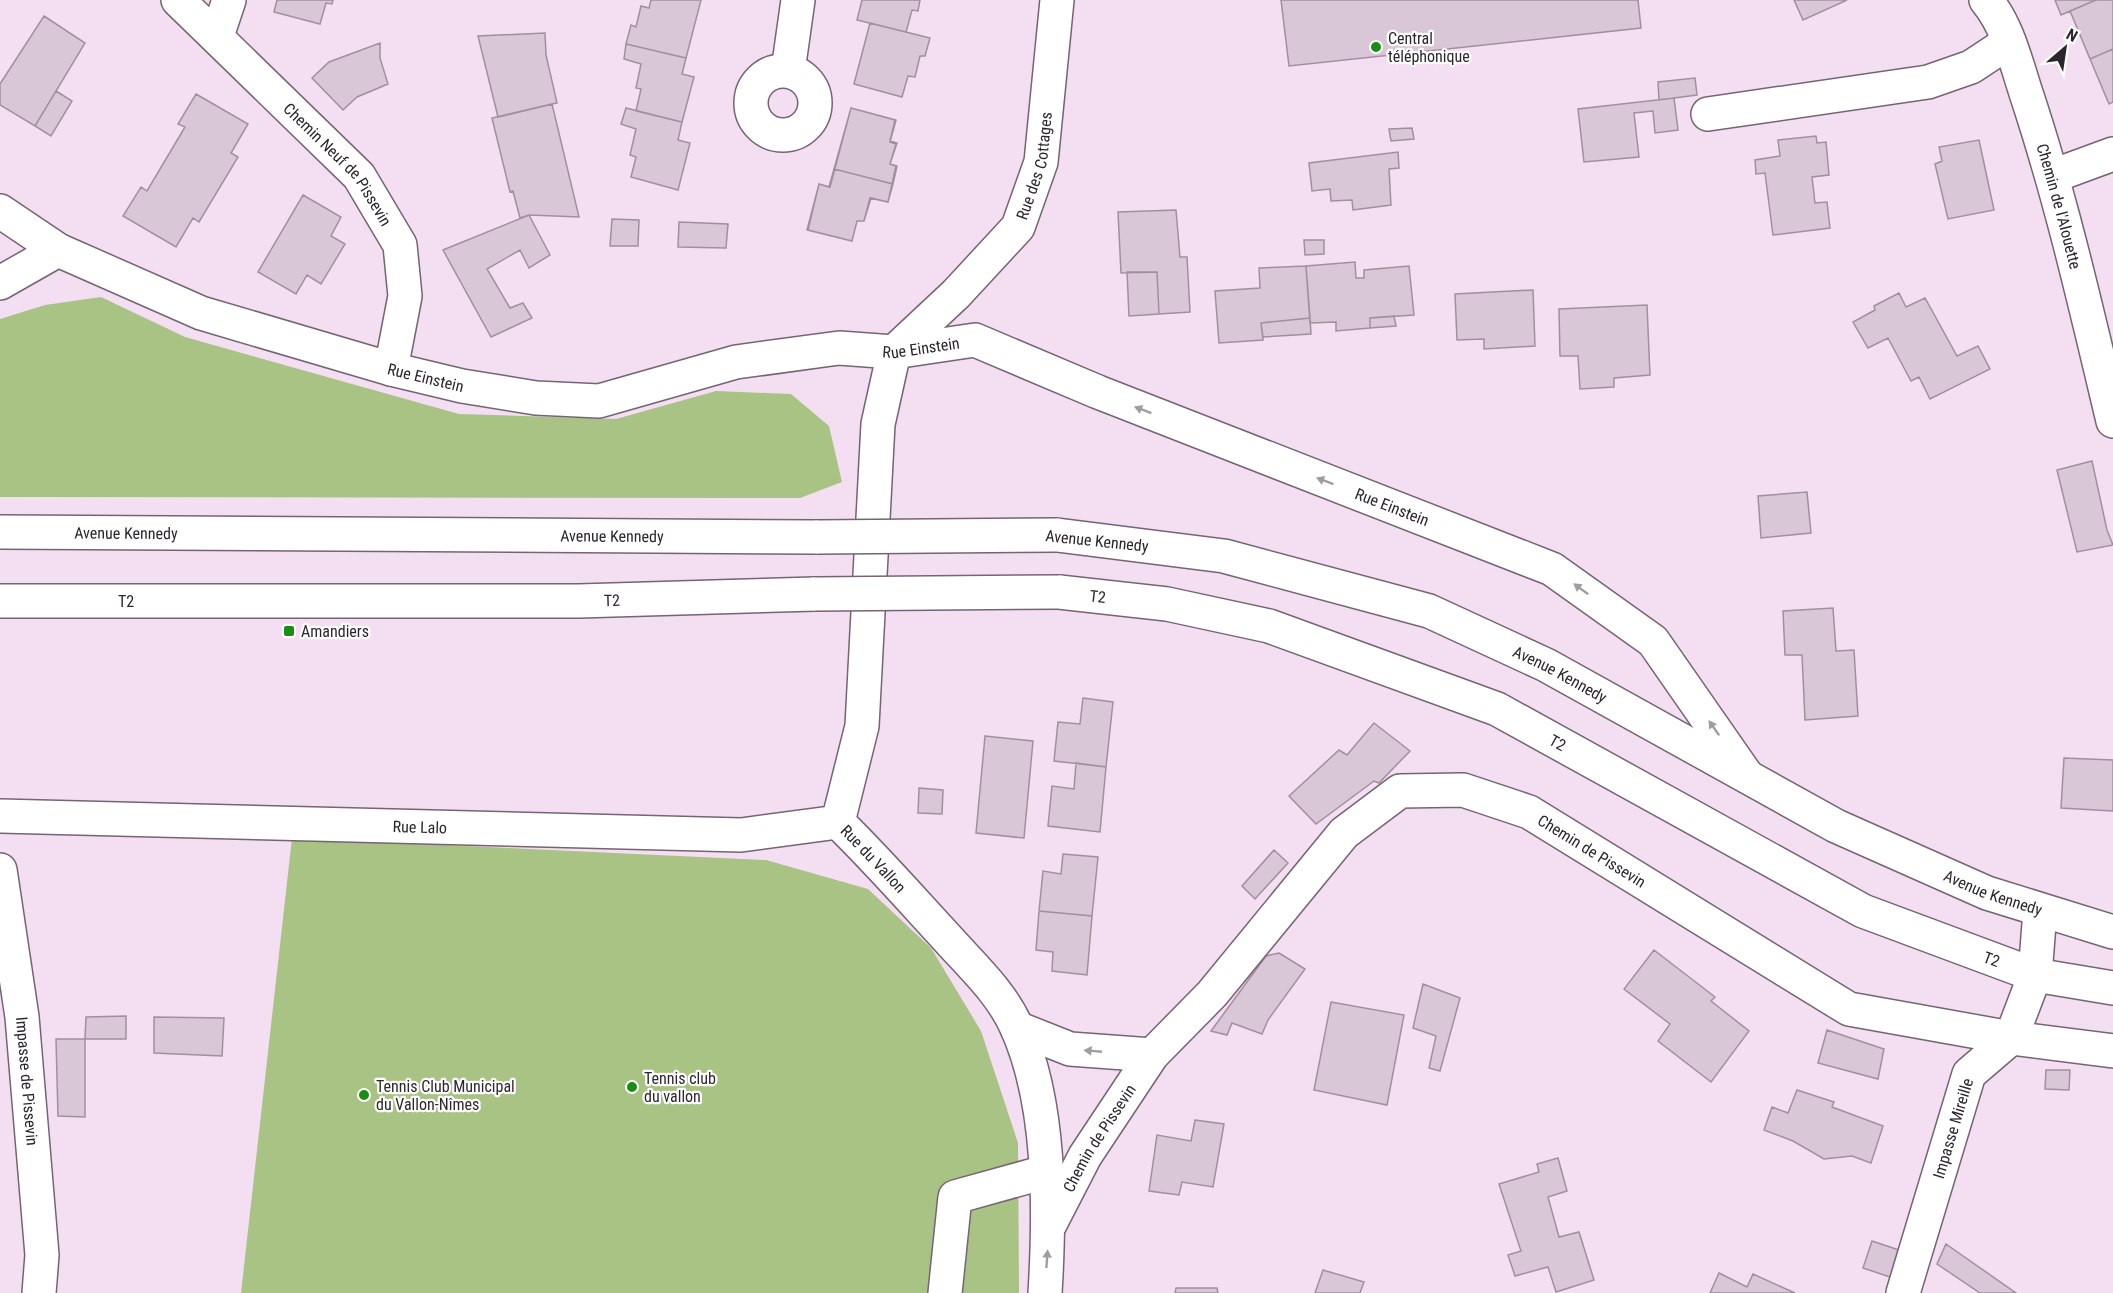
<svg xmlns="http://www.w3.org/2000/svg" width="2113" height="1293" font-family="'Roboto Condensed',sans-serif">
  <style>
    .grass { fill: #a8c384 }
    .building { fill: #d9c6d7; stroke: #a18f9f; stroke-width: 1.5 }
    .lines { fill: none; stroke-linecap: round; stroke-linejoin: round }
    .minor-casing { stroke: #756473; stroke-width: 36 }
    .major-casing { stroke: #756473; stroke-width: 36 }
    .minor { stroke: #fff; stroke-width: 33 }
    .major { stroke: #fff; stroke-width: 33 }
    .minor-bridge-casing { stroke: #756473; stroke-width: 36; stroke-linecap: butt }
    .major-bridge-casing { stroke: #756473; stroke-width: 36; stroke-linecap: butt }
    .minor-bridge { stroke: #fff; stroke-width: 33 }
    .major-bridge { stroke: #fff; stroke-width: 33 }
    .oneway { fill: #a09da0 }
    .poi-dot { fill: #1a8d14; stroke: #fff; stroke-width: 2 }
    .labels { text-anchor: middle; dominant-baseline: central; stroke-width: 4.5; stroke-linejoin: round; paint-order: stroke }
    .poi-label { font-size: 16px; fill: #2c252b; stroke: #fff; text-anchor: start }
    .street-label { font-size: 16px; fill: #2c252b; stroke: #fff }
  </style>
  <rect width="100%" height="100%" fill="#f3dff1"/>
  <path class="grass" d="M 101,297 L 185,337 L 459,414 L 616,419 L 716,391 L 791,394 L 829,426 L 842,482 L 800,498 L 0,497 L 0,319 L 45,305 Z
    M 292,838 L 766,860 L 868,889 L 931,948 L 981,1031 L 1018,1143 L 1019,1293 L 241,1293 Z"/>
  <path class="building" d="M 277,0 L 333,0 L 332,4 L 326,3 L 320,24 L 274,12 Z
    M 651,0 L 701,0 L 686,58 L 626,44 L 631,25 L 636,27 L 641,6 L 649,8 Z
    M 862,0 L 920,0 L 918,11 L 912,10 L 906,32 L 857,20 Z
    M 1281,0 L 1638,0 L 1641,28 L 1289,66 Z
    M 1794,0 L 1847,0 L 1803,20 Z
    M 2055,0 L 2096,0 L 2061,15 Z
    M 2096,0 L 2113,0 L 2113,49 L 2090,59 L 2070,11 Z
    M 44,16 L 85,43 L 35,126 L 0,105 L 0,84 Z
    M 870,23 L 930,38 L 925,56 L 920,56 L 915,77 L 908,76 L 902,97 L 854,84 Z
    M 545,33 L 546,55 L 557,103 L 498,117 L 478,36 Z
    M 380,43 L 380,58 L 388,84 L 357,97 L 343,110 L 312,78 L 329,62 Z
    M 626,44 L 686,58 L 682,74 L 694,77 L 682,122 L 636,111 L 641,89 L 636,88 L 641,64 L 624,59 Z
    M 2113,49 L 2113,102 L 2109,104 L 2090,59 Z
    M 1695,78 L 1697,95 L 1659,100 L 1658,82 Z
    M 56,91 L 72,101 L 51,136 L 35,126 Z
    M 196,94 L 248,124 L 231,153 L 238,157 L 199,222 L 193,218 L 176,247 L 123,216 L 141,187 L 147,191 L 185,127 L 178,124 Z
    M 1674,98 L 1678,130 L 1655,133 L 1653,111 L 1634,113 L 1639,157 L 1584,162 L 1578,109 Z
    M 552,104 L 579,217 L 529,215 L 520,218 L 513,191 L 510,192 L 492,118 Z
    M 626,108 L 682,122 L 678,140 L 690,143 L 678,190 L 631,177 L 636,157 L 630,155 L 636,129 L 621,124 Z
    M 851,108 L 895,120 L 890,141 L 897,143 L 890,164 L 896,166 L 888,202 L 871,198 L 864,221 L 857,221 L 852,241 L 808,230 L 819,184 L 830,187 Z
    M 851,108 L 896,120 L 890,142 L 896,144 L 890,164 L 897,166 L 893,184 L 834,169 Z
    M 1412,128 L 1414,139 L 1391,141 L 1389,129 Z
    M 1816,136 L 1817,143 L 1826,142 L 1829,175 L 1812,177 L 1815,203 L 1827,202 L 1830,228 L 1773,235 L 1765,173 L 1756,174 L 1755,160 L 1780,156 L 1778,140 Z
    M 1979,140 L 1994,210 L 1948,219 L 1935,164 L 1942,161 L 1939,147 Z
    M 1398,152 L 1399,168 L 1389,169 L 1391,205 L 1353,210 L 1352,200 L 1331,201 L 1330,189 L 1312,191 L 1309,163 Z
    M 834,169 L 893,184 L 888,202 L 870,198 L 864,221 L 857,221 L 852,241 L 807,230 L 819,184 L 829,187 Z
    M 303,195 L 341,217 L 331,236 L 345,244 L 321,284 L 307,275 L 296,294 L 258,272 Z
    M 1176,210 L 1180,257 L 1187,257 L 1190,312 L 1159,314 L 1157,272 L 1121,273 L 1118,212 Z
    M 529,215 L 550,255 L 529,268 L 520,250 L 487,269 L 510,308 L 523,303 L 532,318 L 491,337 L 443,250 Z
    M 612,219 L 639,220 L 638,246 L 610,246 Z
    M 679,222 L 728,224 L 726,248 L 678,247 Z
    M 1304,240 L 1324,240 L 1324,254 L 1305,255 Z
    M 1355,262 L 1356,278 L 1364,278 L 1364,270 L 1409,266 L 1414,315 L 1370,318 L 1370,328 L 1336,331 L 1336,322 L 1310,323 L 1306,266 Z
    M 1306,266 L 1310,318 L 1261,323 L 1263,340 L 1219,343 L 1215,291 L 1260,288 L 1259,268 Z
    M 1127,272 L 1157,272 L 1159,314 L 1129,316 Z
    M 1533,290 L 1535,346 L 1484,349 L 1484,339 L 1457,340 L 1455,294 Z
    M 1899,293 L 1906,307 L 1925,298 L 1957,356 L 1978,346 L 1990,369 L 1930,399 L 1919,377 L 1911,381 L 1888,338 L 1868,348 L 1853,322 L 1875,310 L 1874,306 Z
    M 1647,305 L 1650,375 L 1614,378 L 1614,387 L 1580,389 L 1578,356 L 1560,356 L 1559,309 Z
    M 1394,316 L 1396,326 L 1370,328 L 1370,318 Z
    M 1310,318 L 1311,334 L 1263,337 L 1261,323 Z
    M 2092,461 L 2107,530 L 2113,545 L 2077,552 L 2057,470 Z
    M 1807,492 L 1811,533 L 1761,538 L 1758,496 Z
    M 1833,608 L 1836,651 L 1854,650 L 1858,716 L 1805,720 L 1802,655 L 1785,655 L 1783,611 Z
    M 1083,698 L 1113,702 L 1106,767 L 1054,761 L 1058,722 L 1080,724 Z
    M 1374,723 L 1410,751 L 1379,783 L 1374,781 L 1316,824 L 1289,796 L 1339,750 L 1347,755 Z
    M 985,736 L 1033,741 L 1024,838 L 976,833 Z
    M 2064,758 L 2113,760 L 2113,811 L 2061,808 Z
    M 1076,763 L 1106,767 L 1100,832 L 1048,826 L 1052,786 L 1074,789 Z
    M 919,788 L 943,790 L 942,814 L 918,813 Z
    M 1274,850 L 1288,863 L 1255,899 L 1242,886 Z
    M 1063,854 L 1098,857 L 1092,916 L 1039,911 L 1043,871 L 1061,874 Z
    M 1039,911 L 1092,916 L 1087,975 L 1052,971 L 1053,952 L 1036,950 Z
    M 1654,950 L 1715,997 L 1711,1001 L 1749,1031 L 1711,1082 L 1658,1041 L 1670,1024 L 1624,989 Z
    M 1279,953 L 1305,969 L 1268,1020 L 1262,1034 L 1232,1023 L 1227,1035 L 1211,1031 L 1266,956 Z
    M 1423,984 L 1460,998 L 1440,1071 L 1429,1068 L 1436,1036 L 1413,1028 Z
    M 1331,1002 L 1404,1015 L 1387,1105 L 1314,1090 Z
    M 126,1016 L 126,1039 L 85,1039 L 86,1017 Z
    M 154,1017 L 224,1018 L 222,1056 L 154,1053 Z
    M 1827,1030 L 1884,1049 L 1878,1079 L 1818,1063 Z
    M 56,1039 L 85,1039 L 85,1117 L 58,1116 Z
    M 2046,1070 L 2070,1070 L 2069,1090 L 2045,1089 Z
    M 1797,1090 L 1834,1102 L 1832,1107 L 1883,1126 L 1871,1163 L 1852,1156 L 1824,1159 L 1793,1141 L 1764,1130 L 1772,1107 L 1788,1113 Z
    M 1195,1120 L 1224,1124 L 1213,1187 L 1182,1182 L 1179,1195 L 1149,1191 L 1157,1135 L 1191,1141 Z
    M 1558,1158 L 1567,1191 L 1548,1197 L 1559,1237 L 1579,1232 L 1594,1280 L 1556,1292 L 1548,1267 L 1515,1276 L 1508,1255 L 1521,1251 L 1499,1184 L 1539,1172 L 1537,1164 Z
    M 1872,1241 L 1905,1252 L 1896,1279 L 1863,1268 Z
    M 1946,1244 L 2016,1293 L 1980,1293 L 1937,1264 Z
    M 1323,1270 L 1364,1282 L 1360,1293 L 1315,1293 Z
    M 1719,1273 L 1747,1287 L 1753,1274 L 1795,1293 L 1710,1293 Z
    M 1176,1288 L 1217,1288 L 1218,1293 L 1175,1293 Z"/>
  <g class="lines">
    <g class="minor-casing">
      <g id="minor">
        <path id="s1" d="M 178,0 L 359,176 L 400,245 L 405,296 L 391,369"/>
        <path id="s2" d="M 1986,0 C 2008,26 2016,63 2027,96 C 2062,202 2087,312 2113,421"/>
        <path d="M 217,36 L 229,0"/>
        <path d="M 788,71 L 798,0"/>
        <circle cx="783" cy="103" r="32"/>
        <path d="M 1708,114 L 1928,82 L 1971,67 L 2009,42"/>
        <path d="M 2053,176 L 2113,154"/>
        <path id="s3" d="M 0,211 L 58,250 L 201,313 L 391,369 L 462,386 L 536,398 L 599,401 L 736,362 L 839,348 L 894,352 L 975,340 L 1098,392 L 1552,569 L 1653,641 L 1747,776"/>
        <path id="s4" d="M 894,352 L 956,294 L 1018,227 L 1041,162 L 1057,0"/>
        <path id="s5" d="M 1059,592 L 1167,604 L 1269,626 L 1497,709 L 1863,911 L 2035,975 L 2113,988"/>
        <path id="s6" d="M 0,601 L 579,601 L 815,594"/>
        <path id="s7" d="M 0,816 L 741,835 L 838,822"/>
        <path id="s8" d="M 838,822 C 876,859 911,899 947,938 C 972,966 1002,993 1017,1028 C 1051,1104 1050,1211 1045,1293"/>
        <path d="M 838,822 L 862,726 L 878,424 L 894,352"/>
        <path id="s9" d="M 0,870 L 22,1017 L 42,1255 L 39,1293"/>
        <path d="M 1017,1028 L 1070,1049 L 1152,1055"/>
        <path id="s10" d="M 1050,1224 L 1085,1156 L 1152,1055 L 1212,994 L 1344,833 L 1400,791 L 1463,790 L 1529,812 L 1849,1009 L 2011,1038 L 2113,1051"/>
        <path d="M 945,1293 L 955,1197 L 1045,1172"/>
        <path id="s11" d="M 1903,1293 L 1969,1074 L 2011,1038 L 2035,975 L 2040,911"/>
      </g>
    </g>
    <g class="major-casing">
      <g id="major">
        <path d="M 0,283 L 58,250"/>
        <path id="s12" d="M 0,532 L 818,537"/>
        <path id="s13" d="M 1057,535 L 1224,556 L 1429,611 L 1546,665 L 1836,826 L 1987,893 L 2113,932"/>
      </g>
    </g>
    <use href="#minor" class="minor"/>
    <use href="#major" class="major"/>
    <g class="minor-bridge-casing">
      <path id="minor-bridge" d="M 815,594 L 1059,592"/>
    </g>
    <g class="major-bridge-casing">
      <path id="major-bridge" d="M 818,537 L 1057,535"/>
    </g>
    <use href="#minor-bridge" class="minor-bridge"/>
    <use href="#major-bridge" class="major-bridge"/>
  </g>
  <defs><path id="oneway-solid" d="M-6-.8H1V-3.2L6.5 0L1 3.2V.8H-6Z" transform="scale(1.5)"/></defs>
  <g class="oneway">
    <use href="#oneway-solid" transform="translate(1143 410) rotate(-159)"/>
    <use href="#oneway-solid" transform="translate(1325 481) rotate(-159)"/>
    <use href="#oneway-solid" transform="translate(1581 589) rotate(-144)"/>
    <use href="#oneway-solid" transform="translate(1714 728) rotate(-125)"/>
    <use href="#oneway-solid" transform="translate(1093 1051) rotate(-175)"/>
    <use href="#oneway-solid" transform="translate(1047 1259) rotate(-86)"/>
  </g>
  <g class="poi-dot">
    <circle cx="1376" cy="47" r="6"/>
    <rect x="283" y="625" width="12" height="12" rx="3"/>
    <circle cx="632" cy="1087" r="6"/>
    <circle cx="364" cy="1095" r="6"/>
  </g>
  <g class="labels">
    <g class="poi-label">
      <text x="1388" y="38">Central<tspan x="1388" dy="18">téléphonique</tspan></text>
      <text x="301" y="631">Amandiers</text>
      <text x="644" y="1078">Tennis club<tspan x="644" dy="18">du vallon</tspan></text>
      <text x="376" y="1086">Tennis Club Municipal<tspan x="376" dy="18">du Vallon-Nîmes</tspan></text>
    </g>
    <g class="street-label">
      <text stroke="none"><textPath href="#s1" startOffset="230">Chemin Neuf de Pissevin</textPath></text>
      <text stroke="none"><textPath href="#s4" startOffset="240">Rue des Cottages</textPath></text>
      <text stroke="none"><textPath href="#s2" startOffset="220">Chemin de l'Alouette</textPath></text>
      <text stroke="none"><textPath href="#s3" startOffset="964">Rue Einstein</textPath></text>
      <text stroke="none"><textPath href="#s3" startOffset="460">Rue Einstein</textPath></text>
      <text stroke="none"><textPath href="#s3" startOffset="1468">Rue Einstein</textPath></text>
      <text stroke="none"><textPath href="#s12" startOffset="126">Avenue Kennedy</textPath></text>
      <text stroke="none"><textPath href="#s12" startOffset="612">Avenue Kennedy</textPath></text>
      <text transform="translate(1097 541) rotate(6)">Avenue Kennedy</text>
      <text stroke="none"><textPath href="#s5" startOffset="39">T2</textPath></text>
      <text stroke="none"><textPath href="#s6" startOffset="612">T2</textPath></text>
      <text stroke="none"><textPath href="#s6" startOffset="126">T2</textPath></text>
      <text stroke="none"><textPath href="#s13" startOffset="526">Avenue Kennedy</textPath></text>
      <text stroke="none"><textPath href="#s5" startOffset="525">T2</textPath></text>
      <text stroke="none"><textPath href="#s7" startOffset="420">Rue Lalo</textPath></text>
      <text stroke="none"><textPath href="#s10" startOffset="768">Chemin de Pissevin</textPath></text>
      <text stroke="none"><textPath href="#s8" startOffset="51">Rue du Vallon</textPath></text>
      <text stroke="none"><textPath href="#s13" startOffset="1012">Avenue Kennedy</textPath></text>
      <text stroke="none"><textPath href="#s5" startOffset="1011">T2</textPath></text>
      <text stroke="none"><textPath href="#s9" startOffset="213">Impasse de Pissevin</textPath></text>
      <text stroke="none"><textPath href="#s11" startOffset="172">Impasse Mireille</textPath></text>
      <text stroke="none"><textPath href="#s10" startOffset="99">Chemin de Pissevin</textPath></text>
    </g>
  </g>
  <g transform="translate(2065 48) rotate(29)" stroke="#ffffff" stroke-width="4.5" paint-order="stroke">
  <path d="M0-4.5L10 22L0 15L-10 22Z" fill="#2c252b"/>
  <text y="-9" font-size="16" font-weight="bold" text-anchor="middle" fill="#2c252b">N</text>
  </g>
</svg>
